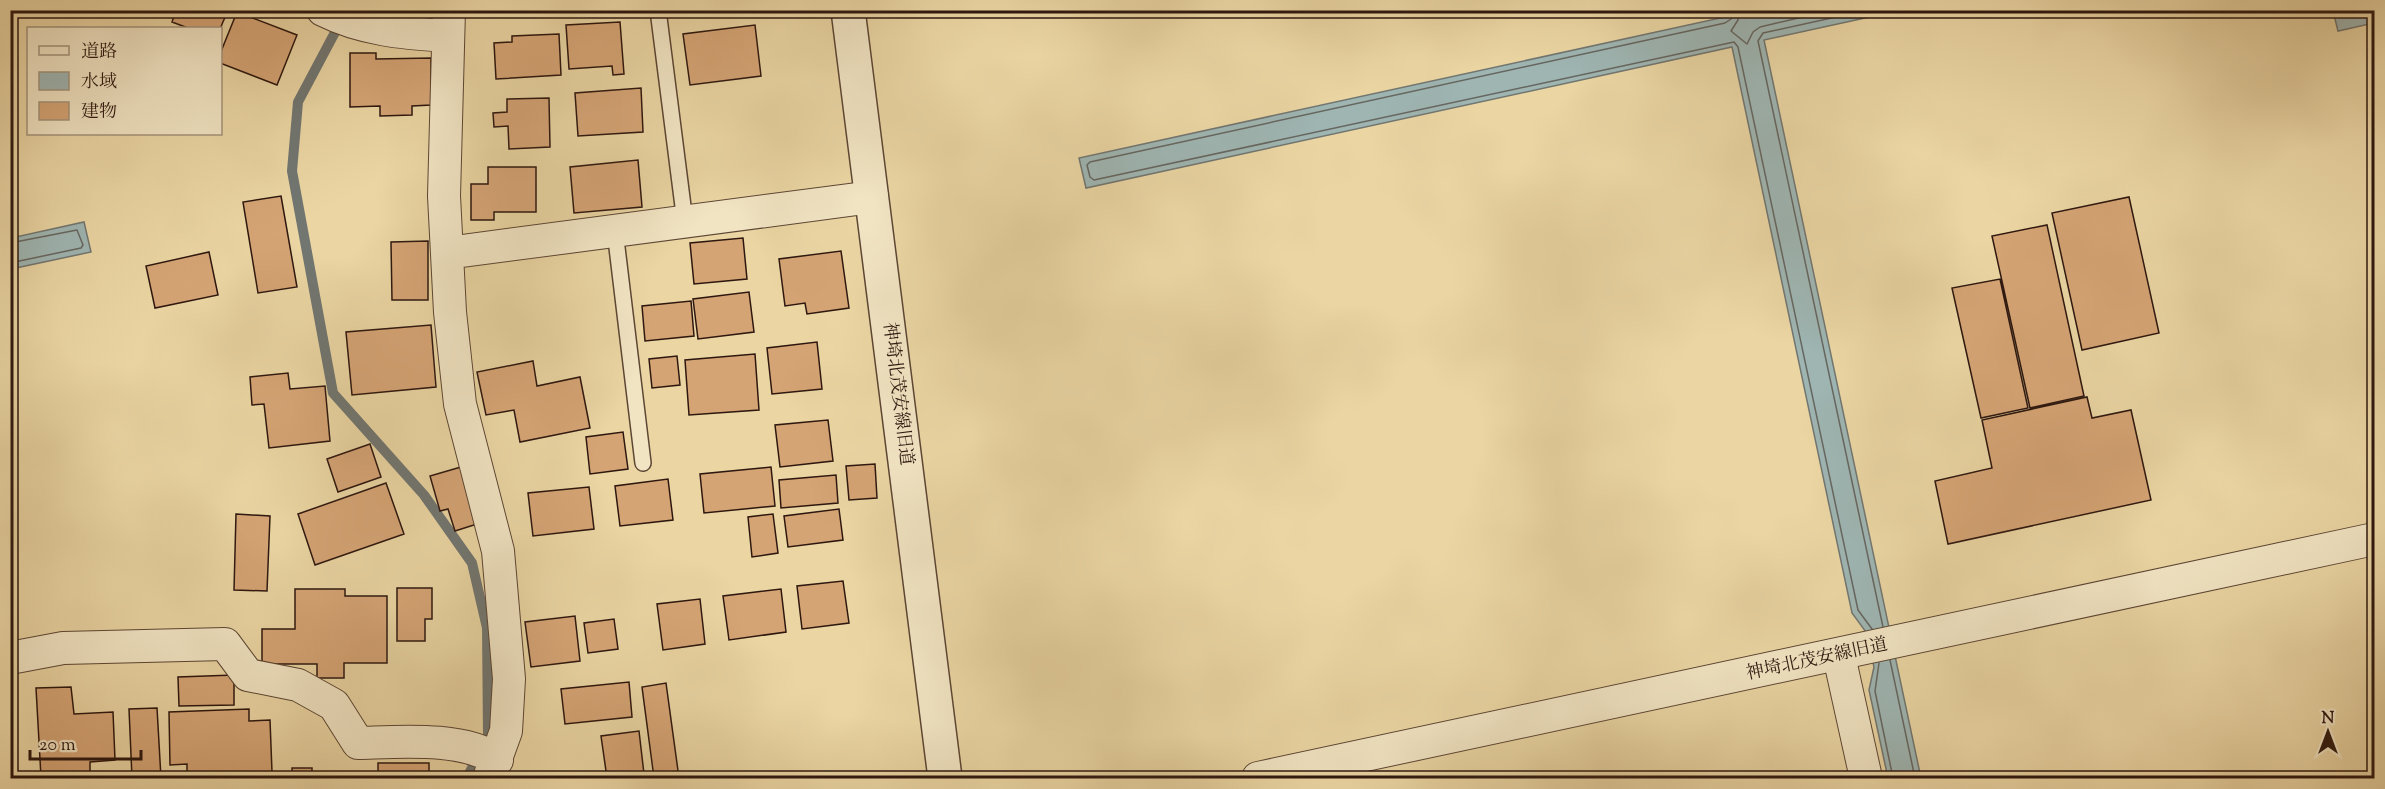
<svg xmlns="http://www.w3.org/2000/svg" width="2385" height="789" font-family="'Sorts Mill Goudy','Noto Serif JP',serif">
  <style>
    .water { fill: #9eb5b2; stroke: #717671; stroke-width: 1.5 }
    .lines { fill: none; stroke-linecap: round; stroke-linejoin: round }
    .shore { stroke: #666660; stroke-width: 1.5 }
    .stream { stroke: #717671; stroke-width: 10 }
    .building { fill: #d5a475; stroke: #2d170f; stroke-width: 1.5 }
    .service-casing { stroke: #5c4634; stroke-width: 18 }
    .minor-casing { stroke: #5c4634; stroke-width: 34 }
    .tertiary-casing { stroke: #5c4634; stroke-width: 36 }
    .service { stroke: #f1e4c3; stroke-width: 15 }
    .minor { stroke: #f1e4c3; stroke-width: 32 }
    .tertiary { stroke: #f1e4c3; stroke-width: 33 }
    .labels { text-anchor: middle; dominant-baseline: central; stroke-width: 4.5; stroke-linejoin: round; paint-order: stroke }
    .street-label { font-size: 18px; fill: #2d170f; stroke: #f1e4c3 }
  </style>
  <rect width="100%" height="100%" fill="#ead5a3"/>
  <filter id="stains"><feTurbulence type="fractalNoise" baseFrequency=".00333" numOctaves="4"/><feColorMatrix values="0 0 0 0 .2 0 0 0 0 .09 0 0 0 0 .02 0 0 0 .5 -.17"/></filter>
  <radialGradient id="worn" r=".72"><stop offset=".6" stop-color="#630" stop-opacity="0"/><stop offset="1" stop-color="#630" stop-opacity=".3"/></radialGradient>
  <path class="water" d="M 1724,11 L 1897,11 L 1764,40 L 1921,778 L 1888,778 L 1869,690 L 1874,667 L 1866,632 L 1852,613 L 1732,47 L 1086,188 L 1079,158 L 1725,17 Z
    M 2333,11 L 2374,11 L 2374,23 L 2338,31 Z
    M 84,222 L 91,252 L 11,269 L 11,238 Z"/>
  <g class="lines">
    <path class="shore" d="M 1730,10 L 1731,19 L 1725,23 L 1090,162 L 1087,165 L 1090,177 L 1094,180 L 1734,42 L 1738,47 L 1858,610 L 1872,629
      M 1738,10 L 1738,20 L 1731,31 L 1747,44 L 1753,32 L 1760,27 L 1833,10
      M 1868,10 L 1763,33 L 1758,41 L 1883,627
      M 10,243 L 77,230 L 83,245 L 81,248 L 10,263
      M 1890,660 L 1915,778
      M 1879,663 L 1875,691 L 1893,778"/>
    <path class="stream" d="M 341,21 L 298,102 L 292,171 L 333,393 L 424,495 L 472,563 L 487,628 L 488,735 L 467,778"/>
  </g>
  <path class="building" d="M 176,10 L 228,10 L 220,29 L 188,28 L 172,22 Z
    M 237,12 L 297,35 L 277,85 L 220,63 L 220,54 Z
    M 620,22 L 624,74 L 613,75 L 612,66 L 569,69 L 566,25 Z
    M 755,25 L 761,76 L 690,85 L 683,34 Z
    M 559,34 L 561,75 L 496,79 L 494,43 L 512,42 L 512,36 Z
    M 350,53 L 376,53 L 376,59 L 431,58 L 431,105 L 412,106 L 412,115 L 380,116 L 380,106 L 350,107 Z
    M 641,88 L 643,132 L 578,136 L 575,93 Z
    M 549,98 L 550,147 L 509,149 L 508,126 L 494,127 L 493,113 L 507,112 L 507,99 Z
    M 638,160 L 642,207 L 574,213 L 570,167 Z
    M 488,167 L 536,167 L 536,212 L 494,212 L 494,220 L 471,220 L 471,184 L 488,184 Z
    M 281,196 L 297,287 L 258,293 L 243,202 Z
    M 2129,197 L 2159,333 L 2082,350 L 2052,213 Z
    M 2047,225 L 2084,396 L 2030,408 L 1992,236 Z
    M 743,238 L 747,279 L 694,284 L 690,243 Z
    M 428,241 L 428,300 L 392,300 L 391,242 Z
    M 841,251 L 849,308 L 807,314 L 805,303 L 785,306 L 779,259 Z
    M 209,252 L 218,295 L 155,308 L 146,266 Z
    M 2000,279 L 2028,408 L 1981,418 L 1952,288 Z
    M 749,292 L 754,332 L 698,339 L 693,299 Z
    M 691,301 L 694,336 L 645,341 L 642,306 Z
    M 431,325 L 436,387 L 352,395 L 346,332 Z
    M 817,342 L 822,389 L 772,394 L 767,348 Z
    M 755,354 L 759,410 L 689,415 L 685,360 Z
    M 677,356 L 680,385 L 652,388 L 649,359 Z
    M 533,361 L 537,386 L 580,377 L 590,428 L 520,442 L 514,410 L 486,415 L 477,372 Z
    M 288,373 L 290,389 L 325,386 L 330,441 L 269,448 L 264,404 L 252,405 L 250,377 Z
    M 2087,397 L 2092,418 L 2131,410 L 2151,500 L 1948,544 L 1935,481 L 1992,468 L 1982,420 Z
    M 828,420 L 833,461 L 780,467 L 775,425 Z
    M 623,432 L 628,469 L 590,474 L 586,437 Z
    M 370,444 L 381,477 L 338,492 L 327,459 Z
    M 875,464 L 877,498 L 849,500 L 846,466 Z
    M 461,467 L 477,524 L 455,531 L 448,509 L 440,511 L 430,476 Z
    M 771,467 L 775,506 L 704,513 L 700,474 Z
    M 836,475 L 838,503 L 781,508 L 779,480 Z
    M 668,479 L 673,520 L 620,526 L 615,486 Z
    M 386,483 L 404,534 L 315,565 L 298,514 Z
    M 589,487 L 594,529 L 533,536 L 528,493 Z
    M 839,509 L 843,540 L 788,547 L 784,516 Z
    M 236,514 L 270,516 L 267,591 L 234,590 Z
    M 773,514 L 778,553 L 752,557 L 748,517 Z
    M 843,581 L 849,623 L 802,629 L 797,586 Z
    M 397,588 L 432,588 L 432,619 L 425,619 L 425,641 L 397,641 Z
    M 295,589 L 345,589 L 345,596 L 387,596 L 387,663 L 344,663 L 344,678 L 317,678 L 317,664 L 262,664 L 262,629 L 295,629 Z
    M 781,589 L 786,632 L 729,640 L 723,596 Z
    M 700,599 L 705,644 L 663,650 L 657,604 Z
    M 575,616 L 580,661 L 531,667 L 525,622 Z
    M 614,619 L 618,649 L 588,653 L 584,623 Z
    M 234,675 L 234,705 L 179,706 L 178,677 Z
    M 629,682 L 632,717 L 565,724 L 561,689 Z
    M 666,683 L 679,778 L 654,778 L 642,687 Z
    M 71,687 L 74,714 L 113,712 L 115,760 L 90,762 L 90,775 L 41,777 L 36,688 Z
    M 157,708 L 161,778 L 132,778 L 129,709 Z
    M 249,709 L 249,721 L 270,720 L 272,772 L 187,775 L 187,764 L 170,765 L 169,712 Z
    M 639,731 L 644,774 L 607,778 L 601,736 Z
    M 378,763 L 429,763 L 429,778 L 378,778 Z
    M 292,768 L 312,768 L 312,778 L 292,778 Z"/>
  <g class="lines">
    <g class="service-casing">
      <path id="service" d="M 658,10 L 685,222
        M 615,231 L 643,463"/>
    </g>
    <g class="minor-casing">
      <path id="minor" d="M 323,10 C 363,30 403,33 447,36
        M 449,10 L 444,196 L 450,312 L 460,404 L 498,551 L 509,679 L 506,731 L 489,778
        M 447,253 L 872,197
        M 1839,656 L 1866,778
        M 10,658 L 63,648 L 225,644 L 248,675 L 298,685 L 334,705 L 358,743 C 399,742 463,736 497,760
        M 1258,778 L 2374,539"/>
    </g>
    <g class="tertiary-casing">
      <path id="tertiary" d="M 848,10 L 945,778"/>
    </g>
    <use href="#service" class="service"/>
    <use href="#minor" class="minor"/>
    <use href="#tertiary" class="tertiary"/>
  </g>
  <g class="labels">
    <g class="street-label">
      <text transform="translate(897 394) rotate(83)">神埼北茂安線旧道</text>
      <text transform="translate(1817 660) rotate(-12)">神埼北茂安線旧道</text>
    </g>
  </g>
  <rect width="2385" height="789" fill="none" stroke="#ead5a3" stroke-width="36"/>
  <rect x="12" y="12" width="2361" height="765" fill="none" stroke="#2d170f" stroke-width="3"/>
  <rect x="18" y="18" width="2349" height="753" fill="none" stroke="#2d170f" stroke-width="1.5"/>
  <rect x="27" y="27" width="195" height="108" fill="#f1e4c3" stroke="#a3927b" stroke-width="1.5"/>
  <rect x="39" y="46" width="30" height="9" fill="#f1e4c3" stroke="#a3927b" stroke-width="1.5"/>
  <text x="81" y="57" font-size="18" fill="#2d170f">道路</text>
  <rect x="39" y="72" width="30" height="18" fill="#9eb5b2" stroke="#a3927b" stroke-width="1.5"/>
  <text x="81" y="87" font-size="18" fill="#2d170f">水域</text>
  <rect x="39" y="102" width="30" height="18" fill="#d5a475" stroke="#a3927b" stroke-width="1.5"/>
  <text x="81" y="117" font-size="18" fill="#2d170f">建物</text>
  <g transform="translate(2328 732)" stroke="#f1e4c3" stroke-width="4.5" paint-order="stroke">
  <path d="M0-4.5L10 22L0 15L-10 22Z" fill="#2d170f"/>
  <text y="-9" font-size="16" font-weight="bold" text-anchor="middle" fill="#2d170f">N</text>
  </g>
  <path d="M30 750v9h111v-9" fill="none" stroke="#2d170f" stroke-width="3"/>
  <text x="39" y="750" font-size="18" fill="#2d170f" stroke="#f1e4c3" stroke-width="4.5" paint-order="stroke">20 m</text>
  <rect width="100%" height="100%" filter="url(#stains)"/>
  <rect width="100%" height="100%" fill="url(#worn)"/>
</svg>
